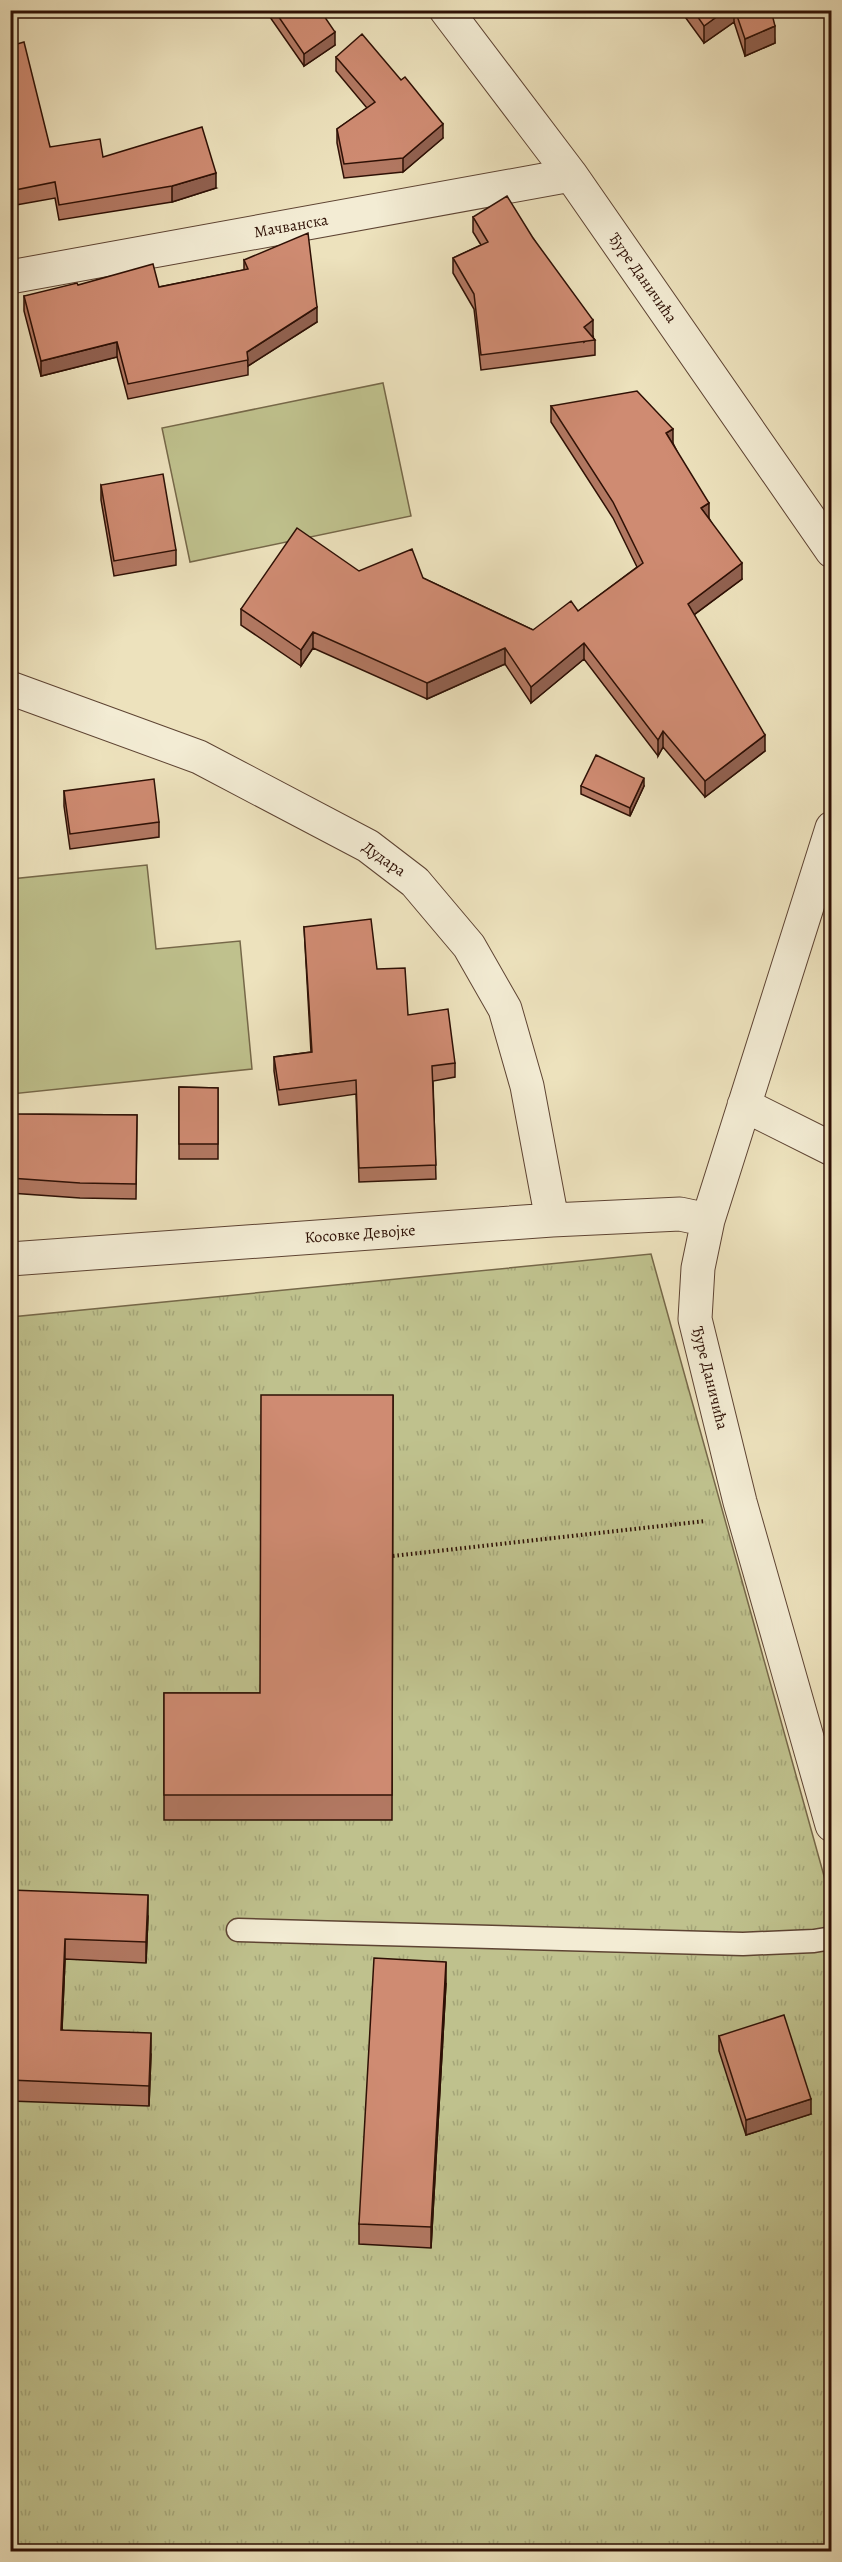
<svg xmlns="http://www.w3.org/2000/svg" width="842" height="2562" font-family="Alegreya,serif">
  <style>
    .grass { fill: url(#grass-tufts); stroke: #766849; stroke-width: 1.5 }
    .garden { fill: #bfc18d; stroke: #766849; stroke-width: 1.5 }
    .lines { fill: none; stroke-linecap: round; stroke-linejoin: round }
    .service-casing { stroke: #5e4433; stroke-width: 25 }
    .minor-casing { stroke: #5e4433; stroke-width: 35 }
    .path { stroke: #2e1005; stroke-width: 4; stroke-dasharray: 1.5 3; stroke-linecap: butt }
    .service { stroke: #f3ecd4; stroke-width: 22 }
    .minor { stroke: #f3ecd4; stroke-width: 33 }
    .wall { fill: #b27862; stroke: #2e1005; stroke-width: 1.5 }
    .shaded-wall { fill: #916150; stroke: #2e1005; stroke-width: 1.5 }
    .building { fill: #cf8b72; stroke: #2e1005; stroke-width: 1.5 }
    .labels { text-anchor: middle; dominant-baseline: central; stroke-width: 5; stroke-linejoin: round; paint-order: stroke }
    .street-label { font-size: 16px; fill: #2e1005; stroke: #f3ecd4 }
  </style>
  <defs>
    <pattern id="grass-tufts" width="24" height="20" patternUnits="userSpaceOnUse" patternTransform="scale(1.5)"><rect width="24" height="20" fill="#bfc18d"/><path d="M3 7l-1-3M5 7V3M7 7l1-3M15 17l-1-3M17 17v-4M19 17l1-3" fill="none" stroke="#a4a578"/></pattern>
  </defs>
  <rect width="100%" height="100%" fill="#ede2bd"/>
  <filter id="stains"><feTurbulence type="fractalNoise" baseFrequency=".00333" numOctaves="4"/><feColorMatrix values="0 0 0 0 .2 0 0 0 0 .09 0 0 0 0 .02 0 0 0 .5 -.17"/></filter>
  <radialGradient id="worn" r=".72"><stop offset=".6" stop-color="#630" stop-opacity="0"/><stop offset="1" stop-color="#630" stop-opacity=".3"/></radialGradient>
  <path class="grass" d="M 651,1254 L 831,1901 L 831,2551 L 11,2552 L 11,1317 Z"/>
  <path class="garden" d="M 383,383 L 411,516 L 190,562 L 162,428 Z
    M 147,865 L 156,949 L 240,941 L 252,1069 L 11,1094 L 11,879 Z"/>
  <g class="lines">
    <g class="service-casing">
      <path id="service" d="M 238,1930 L 743,1944 L 814,1941 L 832,1938"/>
    </g>
    <g class="minor-casing">
      <path id="minor" d="M 446,10 L 571,175 L 832,551
        M 10,277 L 571,175
        M 10,688 L 199,757 L 368,846 L 415,882 L 469,946 L 505,1009 L 527,1086 L 552,1220
        M 832,828 L 708,1220 L 698,1268 L 695,1319 L 740,1502 L 832,1825
        M 744,1105 L 832,1149
        M 10,1259 L 552,1220 L 680,1214 L 708,1220"/>
    </g>
    <path class="path" d="M 393,1556 L 706,1521
      M 828,1864 L 832,1875"/>
    <use href="#service" class="service"/>
    <use href="#minor" class="minor"/>
  </g>
  <path class="wall" d="M 265,10 L 320,10 L 335,45 L 304,66 Z
    M 680,10 L 771,10 L 775,43 L 745,56 L 734,22 L 704,43 Z
    M 10,46 L 50,147 L 103,157 L 216,188 L 172,202 L 59,220 L 55,198 L 10,206 Z
    M 336,57 L 401,80 L 443,138 L 403,172 L 344,178 L 337,143 L 337,129 L 367,108 L 336,71 Z
    M 473,217 L 533,238 L 593,336 L 592,336 L 595,340 L 595,355 L 481,370 L 474,309 L 453,273 L 453,258 L 481,245 L 473,232 Z
    M 244,260 L 317,322 L 248,366 L 248,375 L 128,399 L 117,357 L 41,376 L 24,311 L 24,296 L 159,287 L 244,270 Z
    M 551,406 L 673,443 L 709,518 L 742,579 L 694,615 L 765,751 L 705,797 L 663,747 L 658,756 L 584,659 L 531,703 L 505,664 L 427,699 L 313,648 L 301,666 L 241,625 L 241,609 L 359,571 L 423,578 L 533,630 L 578,611 L 637,567 L 613,518 L 551,422 Z
    M 101,485 L 176,550 L 176,565 L 114,576 L 101,500 Z
    M 581,786 L 644,786 L 630,816 L 581,794 Z
    M 64,791 L 159,822 L 159,837 L 70,849 L 64,806 Z
    M 304,927 L 377,969 L 408,1015 L 455,1063 L 455,1077 L 433,1081 L 436,1179 L 359,1182 L 356,1094 L 279,1105 L 274,1071 L 274,1057 L 311,1052 Z
    M 179,1087 L 218,1088 L 218,1159 L 179,1159 Z
    M 10,1097 L 14,1114 L 137,1115 L 136,1199 L 80,1198 L 10,1193 Z
    M 393,1395 L 392,1820 L 164,1820 L 164,1693 L 260,1693 Z
    M 826,1407 L 831,1407 L 831,1461 L 825,1461 Z
    M 10,1890 L 148,1916 L 146,1963 L 65,1959 L 62,2030 L 151,2054 L 149,2106 L 10,2101 Z
    M 446,1983 L 431,2248 L 359,2244 L 359,2224 Z
    M 719,2036 L 811,2114 L 746,2135 L 719,2051 Z"/>
  <path class="shaded-wall" d="M 726,10 L 734,10 L 734,22 L 704,43 L 704,26 Z
    M 775,26 L 775,43 L 745,56 L 745,39 Z
    M 335,32 L 335,45 L 304,66 L 304,54 Z
    M 443,124 L 443,138 L 403,172 L 403,158 Z
    M 216,173 L 216,188 L 172,202 L 172,186 Z
    M 317,307 L 317,322 L 248,366 L 247,352 Z
    M 593,320 L 593,336 L 584,342 L 584,327 Z
    M 117,342 L 117,357 L 41,376 L 41,361 Z
    M 673,429 L 673,445 L 666,433 Z
    M 709,503 L 709,519 L 701,508 Z
    M 742,563 L 742,579 L 688,619 L 688,604 Z
    M 313,632 L 313,648 L 301,666 L 301,650 Z
    M 584,643 L 584,659 L 531,703 L 531,687 Z
    M 505,648 L 505,664 L 427,699 L 427,683 Z
    M 663,731 L 663,747 L 658,756 L 658,740 Z
    M 765,735 L 765,751 L 705,797 L 705,781 Z
    M 644,778 L 644,786 L 630,816 L 630,808 Z
    M 148,1895 L 148,1916 L 146,1963 L 146,1942 Z
    M 65,1939 L 65,1959 L 61,2051 L 61,2030 Z
    M 446,1962 L 446,1983 L 431,2248 L 431,2227 Z
    M 151,2033 L 151,2054 L 149,2106 L 149,2086 Z
    M 811,2099 L 811,2114 L 746,2135 L 746,2120 Z"/>
  <path class="building" d="M 274,10 L 320,10 L 335,32 L 304,54 Z
    M 693,10 L 726,10 L 704,26 Z
    M 735,10 L 771,10 L 775,26 L 745,39 Z
    M 362,34 L 401,80 L 405,77 L 443,124 L 403,158 L 344,164 L 337,129 L 375,102 L 336,57 Z
    M 24,42 L 50,147 L 100,139 L 103,157 L 202,127 L 216,173 L 172,186 L 59,205 L 55,182 L 10,191 L 10,46 Z
    M 507,196 L 533,238 L 593,320 L 584,327 L 595,340 L 481,355 L 474,294 L 453,258 L 488,242 L 473,217 Z
    M 308,233 L 317,307 L 247,352 L 248,360 L 128,384 L 117,342 L 41,361 L 24,296 L 77,283 L 78,285 L 153,264 L 159,287 L 248,269 L 244,260 Z
    M 637,391 L 673,429 L 666,433 L 709,503 L 701,508 L 742,563 L 688,604 L 765,735 L 705,781 L 663,731 L 658,740 L 584,643 L 531,687 L 505,648 L 427,683 L 313,632 L 301,650 L 241,609 L 297,528 L 359,571 L 412,549 L 423,578 L 533,630 L 571,601 L 578,611 L 643,563 L 613,502 L 551,406 Z
    M 163,474 L 176,550 L 114,561 L 101,485 Z
    M 596,755 L 644,778 L 630,808 L 581,786 Z
    M 154,779 L 159,822 L 70,834 L 64,791 Z
    M 371,919 L 377,969 L 405,968 L 408,1015 L 448,1009 L 455,1063 L 432,1066 L 436,1165 L 359,1168 L 356,1080 L 279,1090 L 274,1057 L 312,1052 L 304,927 Z
    M 179,1087 L 218,1088 L 218,1144 L 179,1144 Z
    M 10,1097 L 14,1098 L 13,1114 L 137,1115 L 136,1184 L 80,1183 L 10,1178 Z
    M 261,1395 L 393,1395 L 392,1795 L 164,1795 L 164,1693 L 260,1693 Z
    M 826,1407 L 831,1407 L 831,1446 L 825,1446 Z
    M 10,1890 L 148,1895 L 146,1942 L 65,1939 L 61,2030 L 151,2033 L 149,2086 L 10,2080 Z
    M 374,1958 L 446,1962 L 431,2227 L 359,2224 Z
    M 784,2015 L 811,2099 L 746,2120 L 719,2036 Z"/>
  <g class="labels">
    <g class="street-label">
      <text transform="translate(291 226) rotate(-10)">Мачванска</text>
      <text transform="translate(643 278) rotate(55)">Ђуре Даничића</text>
      <text transform="translate(384 859) rotate(35)">Дудара</text>
      <text transform="translate(360 1234) rotate(-4)">Косовке Девојке</text>
      <text transform="translate(710 1378) rotate(76)">Ђуре Даничића</text>
    </g>
  </g>
  <rect width="842" height="2562" fill="none" stroke="#ede2bd" stroke-width="36"/>
  <rect x="12" y="12" width="818" height="2538" fill="none" stroke="#2e1005" stroke-width="3"/>
  <rect x="18" y="18" width="806" height="2526" fill="none" stroke="#2e1005" stroke-width="1.5"/>
  <rect width="100%" height="100%" filter="url(#stains)"/>
  <rect width="100%" height="100%" fill="url(#worn)"/>
</svg>
